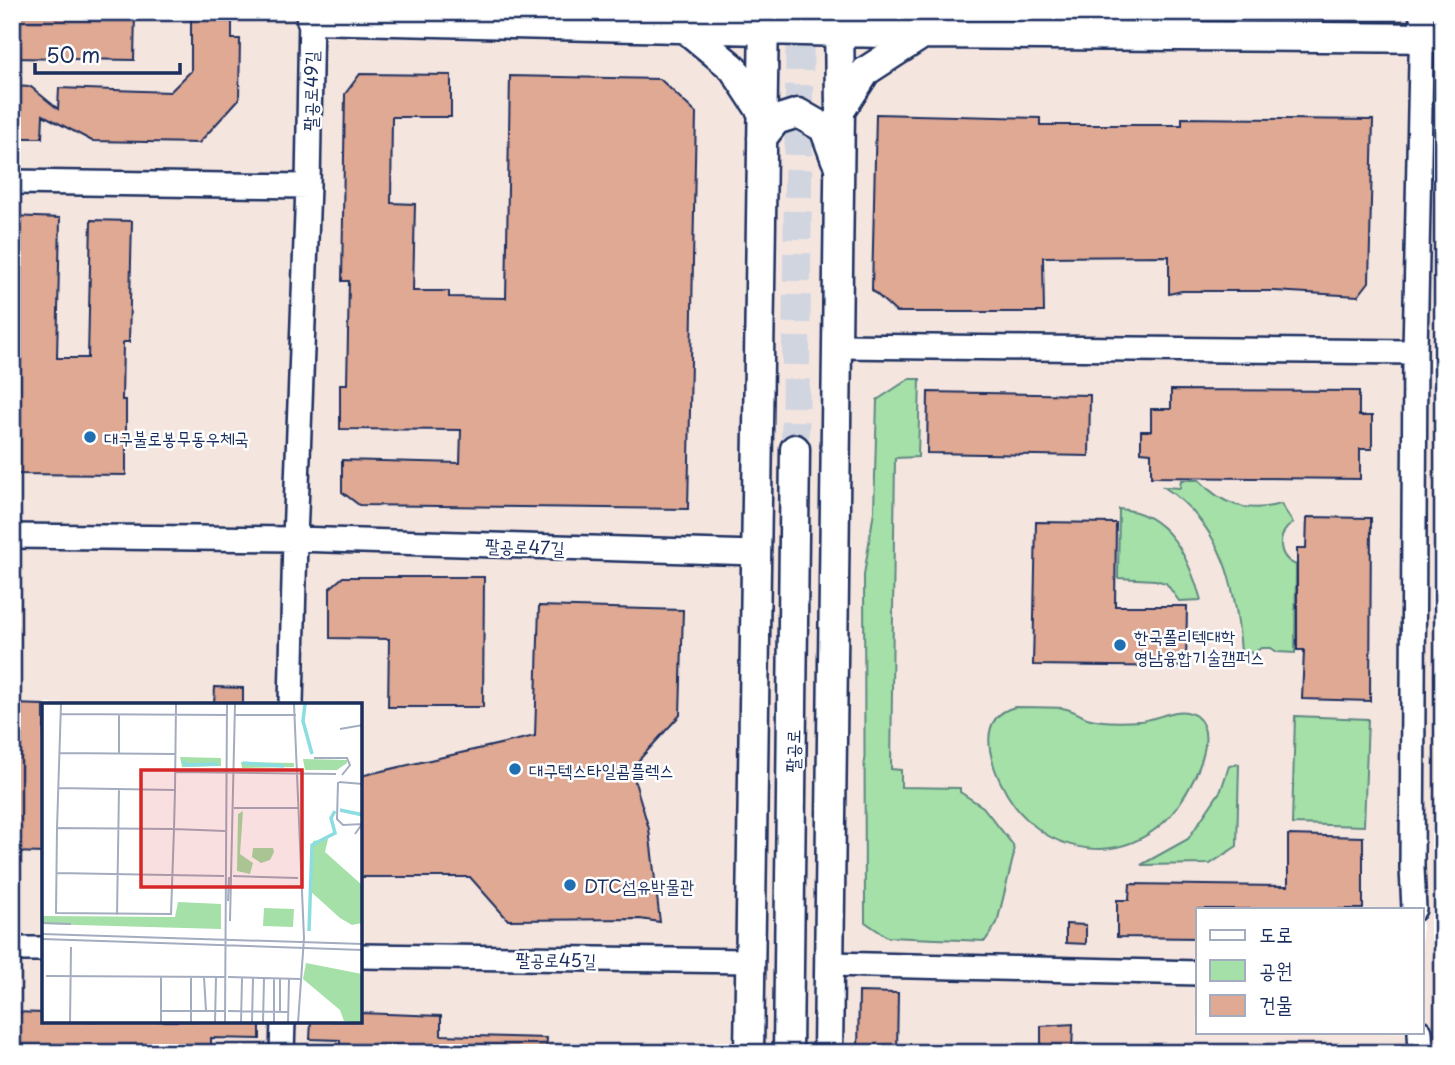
<svg xmlns="http://www.w3.org/2000/svg" width="1455" height="1065" font-family="'Playpen Sans','Poor Story',sans-serif">
  <style>
    .built { fill: #f5e5df; fill-rule: evenodd }
    .green { fill: #a4e0a7; stroke: #608882; stroke-width: 2 }
    .building { fill: #dfa994; stroke: #1b2f5e; stroke-width: 2 }
    .lines { fill: none; stroke-linecap: round; stroke-linejoin: round }
    .major-tunnel { stroke: #d1d5df; stroke-width: 28; stroke-dasharray: 28 14; stroke-linecap: butt }
    .minor-casing { stroke: #1b2f5e; stroke-width: 28 }
    .major-casing { stroke: #1b2f5e; stroke-width: 33 }
    .minor { stroke: #fff; stroke-width: 23 }
    .major { stroke: #fff; stroke-width: 28 }
    .poi-dot { fill: #1f6fb2; stroke: #fff; stroke-width: 2.5 }
    .labels { text-anchor: middle; dominant-baseline: central; stroke-width: 5; stroke-linejoin: round; paint-order: stroke }
    .street-label { font-size: 18px; fill: #1b2f5e; stroke: #fff }
    .poi-label { font-size: 18px; fill: #1b2f5e; stroke: #fff; text-anchor: start }
    .inset-river { fill: none; stroke: #8bdde1; stroke-width: 3.5 }
    .inset-road { fill: none; stroke: #a4acbf; stroke-width: 2 }
    .view { fill: #d62828; fill-opacity: 0.15; stroke: #d62828; stroke-width: 3.5 }
    .inset-edge { fill: none; stroke: #1b2f5e; stroke-width: 3.5 }
  </style>
  <rect width="100%" height="100%" fill="#fff"/>
  <filter id="ink" filterUnits="userSpaceOnUse"><feTurbulence type="fractalNoise" baseFrequency=".0143" numOctaves="2"/><feDisplacementMap in="SourceGraphic" scale="14" xChannelSelector="R" yChannelSelector="G"/><feConvolveMatrix kernelMatrix="1 2 1 2 8 2 1 2 1" color-interpolation-filters="sRGB"/></filter>
  <g filter="url(#ink)">
    <path class="built" d="M 12,12 L 1443,12 L 1443,1053 L 12,1053 ZM 44,704 L 360,704 L 360,1021 L 44,1021 ZM 1198,909 L 1422,909 L 1422,1032 L 1198,1032 Z"/>
    <path class="green" d="M 909,379 L 920,379 L 918,457 L 895,458 L 891,769 L 901,770 L 901,787 L 960,788 L 960,792 L 983,807 L 1013,845 L 1014,854 L 997,923 L 985,941 L 887,937 L 865,922 L 864,575 L 874,511 L 877,400 Z
      M 1181,480 L 1199,480 C 1223,506 1247,513 1281,504 L 1293,523 C 1276,534 1277,557 1296,565 L 1295,653 L 1277,652 L 1271,648 L 1261,648 L 1254,653 L 1241,652 C 1236,585 1223,527 1164,487 L 1180,488 Z
      M 1119,509 C 1169,512 1189,559 1201,600 L 1179,601 L 1166,583 L 1155,580 L 1118,578 Z
      M 1015,707 C 1030,707 1047,707 1062,708 C 1072,709 1078,714 1087,718 C 1102,723 1124,722 1140,721 C 1158,720 1179,704 1196,716 C 1224,737 1183,806 1163,823 C 1146,838 1124,848 1101,849 C 1081,849 1062,844 1045,834 C 1034,826 1022,816 1014,805 C 995,779 969,719 1015,707 Z
      M 1295,716 L 1368,719 L 1364,826 L 1292,824 Z
      M 1239,764 L 1237,846 L 1210,864 L 1141,865 L 1188,839 L 1221,790 L 1229,766 Z"/>
    <path class="building" d="M 12,12 L 135,12 L 134,60 L 12,58 Z
      M 191,12 L 232,12 L 232,39 L 240,39 L 239,99 L 199,143 L 92,141 L 43,115 L 42,138 L 12,138 L 12,86 L 31,87 L 58,109 L 59,88 L 170,92 L 191,71 Z
      M 360,74 L 451,75 L 451,117 L 392,117 L 391,203 L 415,204 L 413,291 L 449,291 L 449,297 L 506,298 L 510,76 L 660,79 L 696,113 L 688,509 L 359,505 L 342,492 L 342,460 L 460,463 L 461,430 L 340,429 L 340,384 L 347,384 L 349,281 L 342,281 L 345,94 Z
      M 876,114 L 1040,118 L 1040,125 L 1182,125 L 1182,118 L 1373,120 L 1369,282 L 1358,296 L 1274,291 L 1182,291 L 1169,294 L 1169,256 L 1043,257 L 1044,312 L 896,312 L 872,290 Z
      M 12,216 L 60,218 L 57,358 L 88,358 L 91,220 L 132,221 L 129,342 L 123,342 L 122,400 L 126,400 L 126,475 L 12,474 Z
      M 1171,390 L 1359,391 L 1359,416 L 1372,416 L 1372,449 L 1360,449 L 1360,479 L 1151,477 L 1151,453 L 1141,452 L 1141,431 L 1151,431 L 1151,409 L 1171,409 Z
      M 928,392 L 1090,395 L 1089,456 L 927,453 Z
      M 1307,517 L 1371,518 L 1370,701 L 1302,699 L 1304,650 L 1297,650 L 1297,548 L 1306,548 Z
      M 1036,522 L 1116,523 L 1115,606 L 1187,606 L 1186,667 L 1033,665 Z
      M 343,577 L 484,577 L 483,707 L 388,707 L 389,639 L 330,638 L 330,588 Z
      M 539,606 L 683,610 L 680,715 L 638,761 L 635,782 L 649,829 L 660,922 L 640,919 L 508,920 L 470,877 L 360,877 L 360,776 L 535,736 Z
      M 215,687 L 243,688 L 243,704 L 214,704 Z
      M 12,704 L 44,705 L 44,853 L 12,852 Z
      M 1288,835 L 1363,837 L 1363,909 L 1198,909 L 1198,938 L 1117,937 L 1117,900 L 1129,900 L 1130,884 L 1288,886 Z
      M 1066,924 L 1086,925 L 1086,944 L 1066,943 Z
      M 859,992 L 898,993 L 897,1053 L 858,1053 Z
      M 12,1012 L 44,1013 L 44,1021 L 260,1021 L 260,1039 L 211,1038 L 211,1053 L 12,1053 Z
      M 360,1013 L 441,1016 L 441,1035 L 547,1038 L 546,1053 L 340,1053 L 340,1040 L 310,1039 L 311,1021 L 360,1021 Z
      M 1073,1024 L 1072,1053 L 1041,1053 L 1041,1026 Z"/>
    <g class="lines">
      <path class="major-tunnel" d="M 795,449 L 800,12"/>
      <g class="minor-casing">
        <path id="minor" d="M 12,182 L 308,186
          M 836,346 L 1415,352
          M 12,536 L 295,539 L 756,553
          M 291,704 L 295,539 L 308,186 L 311,12
          M 1414,909 L 1412,868 L 1415,352 L 1422,12
          M 12,949 L 44,949
          M 360,956 L 751,961
          M 830,964 L 1198,973
          M 1420,1032 L 1421,1053
          M 282,1053 L 283,1021"/>
      </g>
      <g class="major-casing">
        <path id="major" d="M 311,19 L 923,34 L 1443,38
          M 691,23 L 685,28 L 733,68 L 762,112
          M 840,111 L 866,71 L 923,34 L 894,12
          M 762,138 L 776,120 L 798,113 L 824,128 L 836,160
          M 749,1053 L 764,12
          M 788,1053 L 795,449
          M 828,1053 L 840,111 L 839,12"/>
      </g>
      <use href="#minor" class="minor"/>
      <use href="#major" class="major"/>
    </g>
  </g>
  <g class="poi-dot">
    <circle cx="90" cy="437" r="7"/>
    <circle cx="1120" cy="645" r="7"/>
    <circle cx="515" cy="769" r="7"/>
    <circle cx="570" cy="885" r="7"/>
  </g>
  <g class="labels">
    <g class="street-label">
      <text transform="translate(310 91) rotate(-89)">팔공로49길</text>
      <text transform="translate(525 546) rotate(2)">팔공로47길</text>
      <text transform="translate(792 751) rotate(-89)">팔공로</text>
      <text transform="translate(556 959) rotate(1)">팔공로45길</text>
    </g>
    <g class="poi-label">
      <text x="104" y="437">대구불로봉무동우체국</text>
      <text x="1134" y="635">한국폴리텍대학<tspan x="1134" dy="21">영남융합기술캠퍼스</tspan></text>
      <text x="529" y="769">대구텍스타일콤플렉스</text>
      <text x="584" y="885">DTC섬유박물관</text>
    </g>
  </g>
  <g transform="translate(42 703)">
    <rect width="320" height="320" fill="#fff"/>
    <path d="M 138,54 L 179,55 L 179,63 L 140,64 ZM 261,56 L 305,57 L 305,60 L 295,67 L 263,67 ZM 199,59 L 252,60 L 252,64 L 200,65 ZM 201,108 L 198,151 L 211,160 L 208,171 L 195,168 L 196,111 ZM 286,136 L 283,149 L 320,182 L 320,220 L 310,222 L 298,215 L 267,187 L 271,138 ZM 211,145 L 231,145 L 232,149 L 228,157 L 219,160 L 210,154 ZM 136,199 L 179,201 L 179,226 L 0,221 L 0,213 L 133,214 ZM 222,205 L 252,206 L 251,224 L 221,223 ZM 264,260 L 320,271 L 320,320 L 302,318 L 298,307 L 261,276 Z" fill="#a4e0a7"/>
    <path class="inset-river" d="M 263,1 L 261,18 L 270,51M 141,58 L 144,62 L 176,61M 201,60 L 242,63M 298,107 L 321,112M 267,228 L 270,142 L 293,130 L 289,115 L 293,108"/>
    <path class="inset-road" d="M 134,1 L 133,87 L 132,126 L 129,211 L 14,210 L 15,125 L 132,126 L 183,128M 252,1 L 262,235 L 256,320M 19,11 L 185,12M 193,12 L 254,12M 298,26 L 321,22M 17,50 L 133,51M 77,50 L 77,11M 272,55 L 305,55 L 308,62 L 300,72M 134,69 L 294,71M 296,79 L 295,116 L 301,122 L 320,121 L 313,131M 297,79 L 321,81M 16,85 L 133,87M 192,105 L 256,105M 15,125 L 19,1M 14,170 L 182,173M 191,173 L 256,175M 186,198 L 187,174M 75,212 L 77,86M 188,218 L 193,1M 0,220 L 29,221M 0,231 L 321,241M 0,236 L 321,247M 4,273 L 184,274M 162,274 L 164,308M 186,274 L 258,276M 119,308 L 183,308M 186,308 L 246,309M 238,309 L 238,276M 28,320 L 29,244M 119,320 L 119,273M 149,320 L 149,273M 173,320 L 174,274M 183,320 L 185,1M 199,320 L 200,275M 210,320 L 211,275M 221,320 L 222,275M 232,320 L 232,276M 246,320 L 247,276"/>
    <path class="view" d="M 99,67 L 260,67 L 260,184 L 99,184 Z"/>
    <rect width="320" height="320" class="inset-edge"/>
  </g>
  <rect width="1455" height="1065" fill="none" stroke="#fff" stroke-width="42"/>
  <rect x="21" y="21" width="1413" height="1023" fill="none" stroke="#1b2f5e" stroke-width="2.5" filter="url(#ink)"/>
  <rect x="1196" y="908" width="228" height="126" fill="#ffffff" stroke="#a4acbf" stroke-width="2"/>
  <rect x="1210" y="930" width="35" height="10" fill="#ffffff" stroke="#a4acbf" stroke-width="2"/>
  <text x="1259" y="942" font-size="21" fill="#1b2f5e">도로</text>
  <rect x="1210" y="960" width="35" height="21" fill="#a4e0a7" stroke="#a4acbf" stroke-width="2"/>
  <text x="1259" y="978" font-size="21" fill="#1b2f5e">공원</text>
  <rect x="1210" y="995" width="35" height="21" fill="#dfa994" stroke="#a4acbf" stroke-width="2"/>
  <text x="1259" y="1012" font-size="21" fill="#1b2f5e">건물</text>
  <path d="M35 63v10h145v-10" fill="none" stroke="#1b2f5e" stroke-width="3.5"/>
  <text x="46" y="63" font-size="21" fill="#1b2f5e" stroke="#ffffff" stroke-width="5" paint-order="stroke">50 m</text>
</svg>
